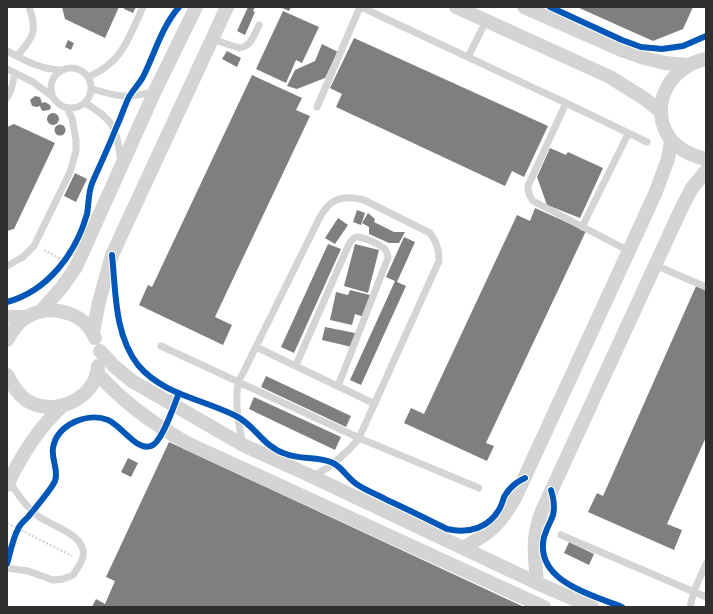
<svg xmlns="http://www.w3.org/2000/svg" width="713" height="614" font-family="'Sofia Sans Condensed',sans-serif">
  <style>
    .building { fill: #7f7f7f }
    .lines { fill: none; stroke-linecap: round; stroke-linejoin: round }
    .path { stroke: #d4d4d4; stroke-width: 2.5; stroke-dasharray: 2 2; stroke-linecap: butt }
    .lane { stroke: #d4d4d4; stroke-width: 7 }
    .street { stroke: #d4d4d4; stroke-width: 14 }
    .cycleway-casing { stroke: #fff; stroke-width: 8 }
    .cycleway { stroke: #0057b8; stroke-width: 6 }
  </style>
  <rect width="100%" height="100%" fill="#fff"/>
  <path class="building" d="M 62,7 L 119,7 L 105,38 L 65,19 Z
    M 125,7 L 136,7 L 133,13 L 124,9 Z
    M 248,7 L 255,7 L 253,11 L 255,12 L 245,35 L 237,31 Z
    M 280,7 L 291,7 L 289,11 Z
    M 577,7 L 693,7 L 683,29 L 653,41 Z
    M 283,11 L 319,27 L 302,63 L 296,60 L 286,83 L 256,69 Z
    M 354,38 L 548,126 L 524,177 L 512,171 L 505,186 L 336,107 L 342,94 L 330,88 Z
    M 68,40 L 74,43 L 71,50 L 65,47 Z
    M 322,44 L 338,52 L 325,78 L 297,89 L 287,86 L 295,70 L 315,61 Z
    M 227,51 L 241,58 L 237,67 L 222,59 Z
    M 252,75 L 302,98 L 296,110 L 310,116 L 215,317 L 232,325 L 223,345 L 139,305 L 148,285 L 152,287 Z
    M 35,96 L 40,97 L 42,103 L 45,102 L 50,105 L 51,108 L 49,110 L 43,111 L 41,109 L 40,106 L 37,107 L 32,106 L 30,100 Z
    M47 119a6 6 0 1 1 12 0a6 6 0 1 1-12 0Z
    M 14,124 L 55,143 L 14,229 L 7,231 L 7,127 Z
    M54.5 130a5.5 5.5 0 1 1 11 0a5.5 5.5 0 1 1-11 0Z
    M 550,148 L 566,155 L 568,152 L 603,168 L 580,218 L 547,205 L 537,177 Z
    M 75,173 L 87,179 L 76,202 L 64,196 Z
    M 535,208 L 586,231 L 486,443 L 494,446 L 487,461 L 404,423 L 411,408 L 424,414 L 517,215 L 530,221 Z
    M 357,210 L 365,213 L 361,225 L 353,222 Z
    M 368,213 L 375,219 L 374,222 L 394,232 L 405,232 L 399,243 L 389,243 L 369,234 L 369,227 L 362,223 Z
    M 338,218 L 348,225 L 335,244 L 325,238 Z
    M 404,237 L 415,242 L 397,282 L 406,286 L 361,385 L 350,380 L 395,281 L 386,277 Z
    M 328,244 L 341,249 L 294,353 L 281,347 Z
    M 355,244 L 379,250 L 368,293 L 344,286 Z
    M 697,284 L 706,288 L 706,437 L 667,524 L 682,530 L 674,550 L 588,512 L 597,493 L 603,496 Z
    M 350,290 L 370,295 L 364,317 L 355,314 L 352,325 L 330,320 L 336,292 L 348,295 Z
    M 325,327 L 355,333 L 352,347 L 322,340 Z
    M 266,376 L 351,416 L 346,427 L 261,387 Z
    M 254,397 L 341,437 L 335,450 L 249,409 Z
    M 169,442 L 524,607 L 92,607 L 96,599 L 105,604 L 115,581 L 106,577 Z
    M 128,458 L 138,463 L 131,477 L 121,472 Z
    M 569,542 L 594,554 L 589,565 L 564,553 Z"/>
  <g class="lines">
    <path class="path" d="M 158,40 L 164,42
      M 44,250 L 65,261
      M 7,523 L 72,556"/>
    <path class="lane" d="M 361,7 L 566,103 L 647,142
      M 547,17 L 552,7
      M 212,39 L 239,48 C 251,47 254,35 259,25
      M 7,51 C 25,60 41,70 62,70
      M 17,56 C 33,38 38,31 29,7
      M 468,57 L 486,21
      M51 88a20 20 0 1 1 40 0a20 20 0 1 1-40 0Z
      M 7,69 L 33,82 L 53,97
      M 88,77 C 123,62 128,39 143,7
      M 92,89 C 120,97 127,99 155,91
      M 7,98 L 11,90 L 15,73
      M 85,103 C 115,121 116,127 121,162
      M 566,103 L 528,186 C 528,192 529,196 533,201 L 629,251
      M 317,107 L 360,7
      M 582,227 L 628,134
      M 655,265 L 706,287
      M 7,266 L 23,257 L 34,246 L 70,172 L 76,151 L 76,140 L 72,118 L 67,108
      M 161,346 L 359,438 L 479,488
      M 256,347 L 375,404
      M 296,365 L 349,244 C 351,241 353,238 356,237 C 362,236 381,245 385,249 C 387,252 388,255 388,258 L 338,386
      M 243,444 C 238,423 235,405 238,383 L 319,219 C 329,199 342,194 364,200 L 430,233 C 437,243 439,249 439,261 L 359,438 C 346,455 331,466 313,477
      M 561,535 L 706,597
      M 7,568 L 28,571 L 53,580 L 63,579 L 73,575 C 76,570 82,563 83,556 C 87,535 51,526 38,516 C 25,506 18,494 9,481
      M 690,607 L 694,591 L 706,564"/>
    <path class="street" d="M 456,7 L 610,77 L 645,99 L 661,112
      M 524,7 L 624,51 L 644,58 L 665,63 L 687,65
      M 706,59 C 669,66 646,109 672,141 C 681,151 693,156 706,159
      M 41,311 L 62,287 L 76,267 L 155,91 L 196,7
      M 7,317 L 27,317
      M 93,332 L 99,302 L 112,255 L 227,7
      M 7,340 C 12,331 18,322 27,317 C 50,303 85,312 95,338
      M 100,351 L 114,366 L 132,381 L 243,445 L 313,477 L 537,583 L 592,607
      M 98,374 C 124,403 153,424 187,443 L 544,607
      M 7,375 C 12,385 17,393 26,400 C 54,418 96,399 98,366
      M 7,485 C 23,453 37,430 63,405
      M 463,548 C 491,532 500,525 516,496 L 655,194 L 668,159 L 671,140
      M 537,583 C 535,554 531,539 542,511 L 682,207 L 692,188 L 706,171"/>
    <g class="cycleway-casing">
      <path id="cycleway" d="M 550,7 L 622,40 L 641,47 L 662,49 L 683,46 L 706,36
        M 112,255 C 116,292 114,334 138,365 C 163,395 203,399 236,416 C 256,426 262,446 286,454 C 301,460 318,456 333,463 C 343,468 348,479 358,485 C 367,491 378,495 387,500 C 407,509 427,519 447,529 C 469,534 489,528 500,508 C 502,504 503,500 504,497 C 509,488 516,482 525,478
        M 7,302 C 48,291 76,253 87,214 C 89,203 88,191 93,181 C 101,163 109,146 116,128 C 121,118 124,107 129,97 C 133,90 139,84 143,77 C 155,53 161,28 179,7
        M 551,490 C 554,500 556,511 551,520 C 548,526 546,531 544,537 C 534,581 592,595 622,607
        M 7,564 C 10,553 13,538 18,529 C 20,524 24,521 28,517 C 35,508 51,490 55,481 C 59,470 51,459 53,448 C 57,424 88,412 108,420 C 122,426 136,451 151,446 C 162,443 174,405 179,393"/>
    </g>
    <use href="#cycleway" class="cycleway"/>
  </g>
  <rect width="713" height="614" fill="none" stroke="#2f2f2f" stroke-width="16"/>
</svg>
